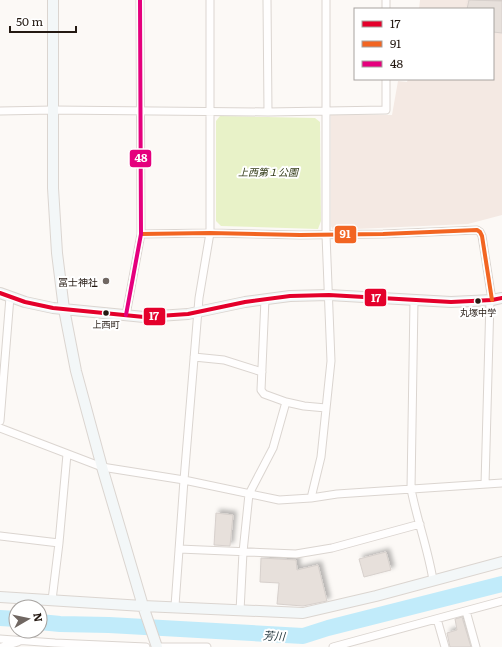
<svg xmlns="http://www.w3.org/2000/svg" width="502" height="647" font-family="Literata,'Noto Sans JP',serif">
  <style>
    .built { fill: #f4e9e3 }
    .green { fill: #e8f2c8 }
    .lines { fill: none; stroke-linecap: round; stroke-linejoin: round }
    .river { stroke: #c1ebfa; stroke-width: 16 }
    .building { fill: #e7e0db; stroke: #d7d0cc; filter: url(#shadow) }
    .street-casing { stroke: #dbd5d0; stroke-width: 9 }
    .secondary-casing { stroke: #dbd5d0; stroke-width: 12 }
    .street { stroke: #fffefe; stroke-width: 7 }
    .secondary { stroke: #f3f7f8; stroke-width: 10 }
    .bus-1-casing { stroke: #fff; stroke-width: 7 }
    .bus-2-casing { stroke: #fff; stroke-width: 7 }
    .bus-3-casing { stroke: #fff; stroke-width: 7 }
    .bus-1 { stroke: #e4002b; stroke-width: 4 }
    .bus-2 { stroke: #f26522; stroke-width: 4 }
    .bus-3 { stroke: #e5007d; stroke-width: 4 }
    .poi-dot { fill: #706762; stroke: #fff; stroke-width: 1.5 }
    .bus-dot { fill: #241912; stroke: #fff; stroke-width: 1.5 }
    .labels { text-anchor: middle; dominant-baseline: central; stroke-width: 4; stroke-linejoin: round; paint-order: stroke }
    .bus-label { font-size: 9px; fill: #241912; stroke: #fff }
    .park-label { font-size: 10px; font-style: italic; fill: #343d19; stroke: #fff }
    .poi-label { font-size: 10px; fill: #241912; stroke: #fff; text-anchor: end }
    .water-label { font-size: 11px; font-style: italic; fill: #192d34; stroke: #fff }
    .line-badge { stroke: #fff; stroke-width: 1.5 }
    .badge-label { font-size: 11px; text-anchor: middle; font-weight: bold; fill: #fff }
  </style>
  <defs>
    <filter id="shadow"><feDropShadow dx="3.5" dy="-3.5" stdDeviation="2" flood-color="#0004"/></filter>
  </defs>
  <rect width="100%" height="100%" fill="#fcf9f6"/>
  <path class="built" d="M 420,0 L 502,0 L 502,215 L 468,224 L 333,230 L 331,226 L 331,115 L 392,115 L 398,81 L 407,82 L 408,79 L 493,79 L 493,9 L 419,9 Z"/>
  <path class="green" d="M 220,116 L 315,118 L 320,122 L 321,221 L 318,229 L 221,226 L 216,221 L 216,121 Z"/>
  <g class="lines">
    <path class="river" d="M 0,618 L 16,619
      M 40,622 L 60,624 L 109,625 L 303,636 L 328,628 L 502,584"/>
  </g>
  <path class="building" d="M 469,0 L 502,1 L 502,33 L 493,32 L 493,9 L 467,9 Z
    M 216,513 L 233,515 L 230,546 L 214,545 Z
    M 386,552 L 391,570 L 364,577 L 359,559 Z
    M 261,558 L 296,560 L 297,570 L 318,565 L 327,601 L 303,606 L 277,604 L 279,583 L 260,582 Z
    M 462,617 L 471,647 L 450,647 L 447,633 L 457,630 L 455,619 Z"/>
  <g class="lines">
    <g class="street-casing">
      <path id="street" d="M 267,0 L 268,112
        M 386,0 L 386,9
        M 0,111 L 53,110 L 268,112 L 386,110 L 386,79
        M 141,234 L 210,233 L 300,235 L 383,234 L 477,230 L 480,232 L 482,236 L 492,300
        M 265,299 L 261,390 L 264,394 L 286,402
        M 414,300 L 411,489 C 417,520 428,549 433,580
        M 126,315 L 141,234 L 140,0
        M 194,357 L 224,360 L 262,372
        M 0,421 L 10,297
        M 0,428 L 102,467 L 184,480 L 279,500 L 311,498 L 337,494 L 502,483
        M 485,484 L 490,300
        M 311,498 L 321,457 L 331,361 L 326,235 L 326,0
        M 0,536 L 59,543 L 52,600
        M 59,543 L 67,454
        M 179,549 L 296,554 L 332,548 L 420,524
        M 175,606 L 184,480 L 199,298 L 210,233 L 210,0
        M 240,611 L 243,552 L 249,494 L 273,448 L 286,402 L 304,406 L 326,408
        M 466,611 L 476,647
        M 437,619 L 445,647
        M 0,639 L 55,643 L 146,647
        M 1,647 L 18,642
        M 161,647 L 207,647
        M 333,647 L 502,601"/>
    </g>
    <g class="secondary-casing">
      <path id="secondary" d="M 53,0 L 53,188 L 57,253 L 64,309 L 76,371 L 102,467 L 143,606 L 157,647
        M 0,293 L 25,302 L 53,308 L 144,317 L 188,314 L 245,302 L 290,296 L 329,295 L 451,302 L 492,300 L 502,298
        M 0,597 L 143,606 L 303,613 L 376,596 L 502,562"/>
    </g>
    <use href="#street" class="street"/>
    <use href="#secondary" class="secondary"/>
    <g class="bus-1-casing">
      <path id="bus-1" d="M 0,293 L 25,302 L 53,308 L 144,317 L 188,314 L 245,302 L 290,296 L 329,295 L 451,302 L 492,300 L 502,298"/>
    </g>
    <g class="bus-2-casing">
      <path id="bus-2" d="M 141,234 L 210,233 L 300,235 L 383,234 L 477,230 L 480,232 L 482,236 L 492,300"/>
    </g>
    <g class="bus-3-casing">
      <path id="bus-3" d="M 126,315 L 141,234 L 140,0"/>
    </g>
    <use href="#bus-1" class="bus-1"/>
    <use href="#bus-2" class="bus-2"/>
    <use href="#bus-3" class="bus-3"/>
  </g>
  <circle class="poi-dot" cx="106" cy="281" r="4"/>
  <g class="bus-dot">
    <circle cx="478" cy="301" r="3.5"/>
    <circle cx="106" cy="313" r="3.5"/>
  </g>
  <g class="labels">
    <g class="bus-label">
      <text x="478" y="312">丸塚中学</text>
      <text x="106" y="324">上西町</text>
    </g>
    <g class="park-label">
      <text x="268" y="171">上西第１公園</text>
    </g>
    <g class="poi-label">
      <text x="98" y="281">冨士神社</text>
    </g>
    <g class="water-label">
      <text transform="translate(274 635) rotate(3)">芳川</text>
    </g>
  </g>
  <g class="line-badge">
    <rect x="129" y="149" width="23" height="19" rx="4" fill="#e5007d"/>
    <rect x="334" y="225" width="23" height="19" rx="4" fill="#f26522"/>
    <rect x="364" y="288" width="23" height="19" rx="4" fill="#e4002b"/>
    <rect x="143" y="307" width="23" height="19" rx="4" fill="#e4002b"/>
  </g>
  <g class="badge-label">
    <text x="141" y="162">48</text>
    <text x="345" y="238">91</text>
    <text x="376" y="302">17</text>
    <text x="154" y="320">17</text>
  </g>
  <rect x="354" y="8" width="140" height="72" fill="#ffffff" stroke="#a7a3a0"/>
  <rect x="362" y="21" width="20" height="6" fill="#e4002b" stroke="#a7a3a0"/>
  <text x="390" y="28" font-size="12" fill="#241912">17</text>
  <rect x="362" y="41" width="20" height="6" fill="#f26522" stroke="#a7a3a0"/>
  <text x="390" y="48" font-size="12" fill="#241912">91</text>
  <rect x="362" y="61" width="20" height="6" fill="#e5007d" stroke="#a7a3a0"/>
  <text x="390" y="68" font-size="12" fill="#241912">48</text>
  <g transform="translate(28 619) rotate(81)"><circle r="19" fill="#ffffff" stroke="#a7a3a0"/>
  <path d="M0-3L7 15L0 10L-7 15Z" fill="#706762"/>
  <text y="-6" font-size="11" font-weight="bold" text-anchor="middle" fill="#241912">N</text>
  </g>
  <path d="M10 26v6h66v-6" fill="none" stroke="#241912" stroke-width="2"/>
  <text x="16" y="26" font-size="12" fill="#241912" stroke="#ffffff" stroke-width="3" paint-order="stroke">50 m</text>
</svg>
